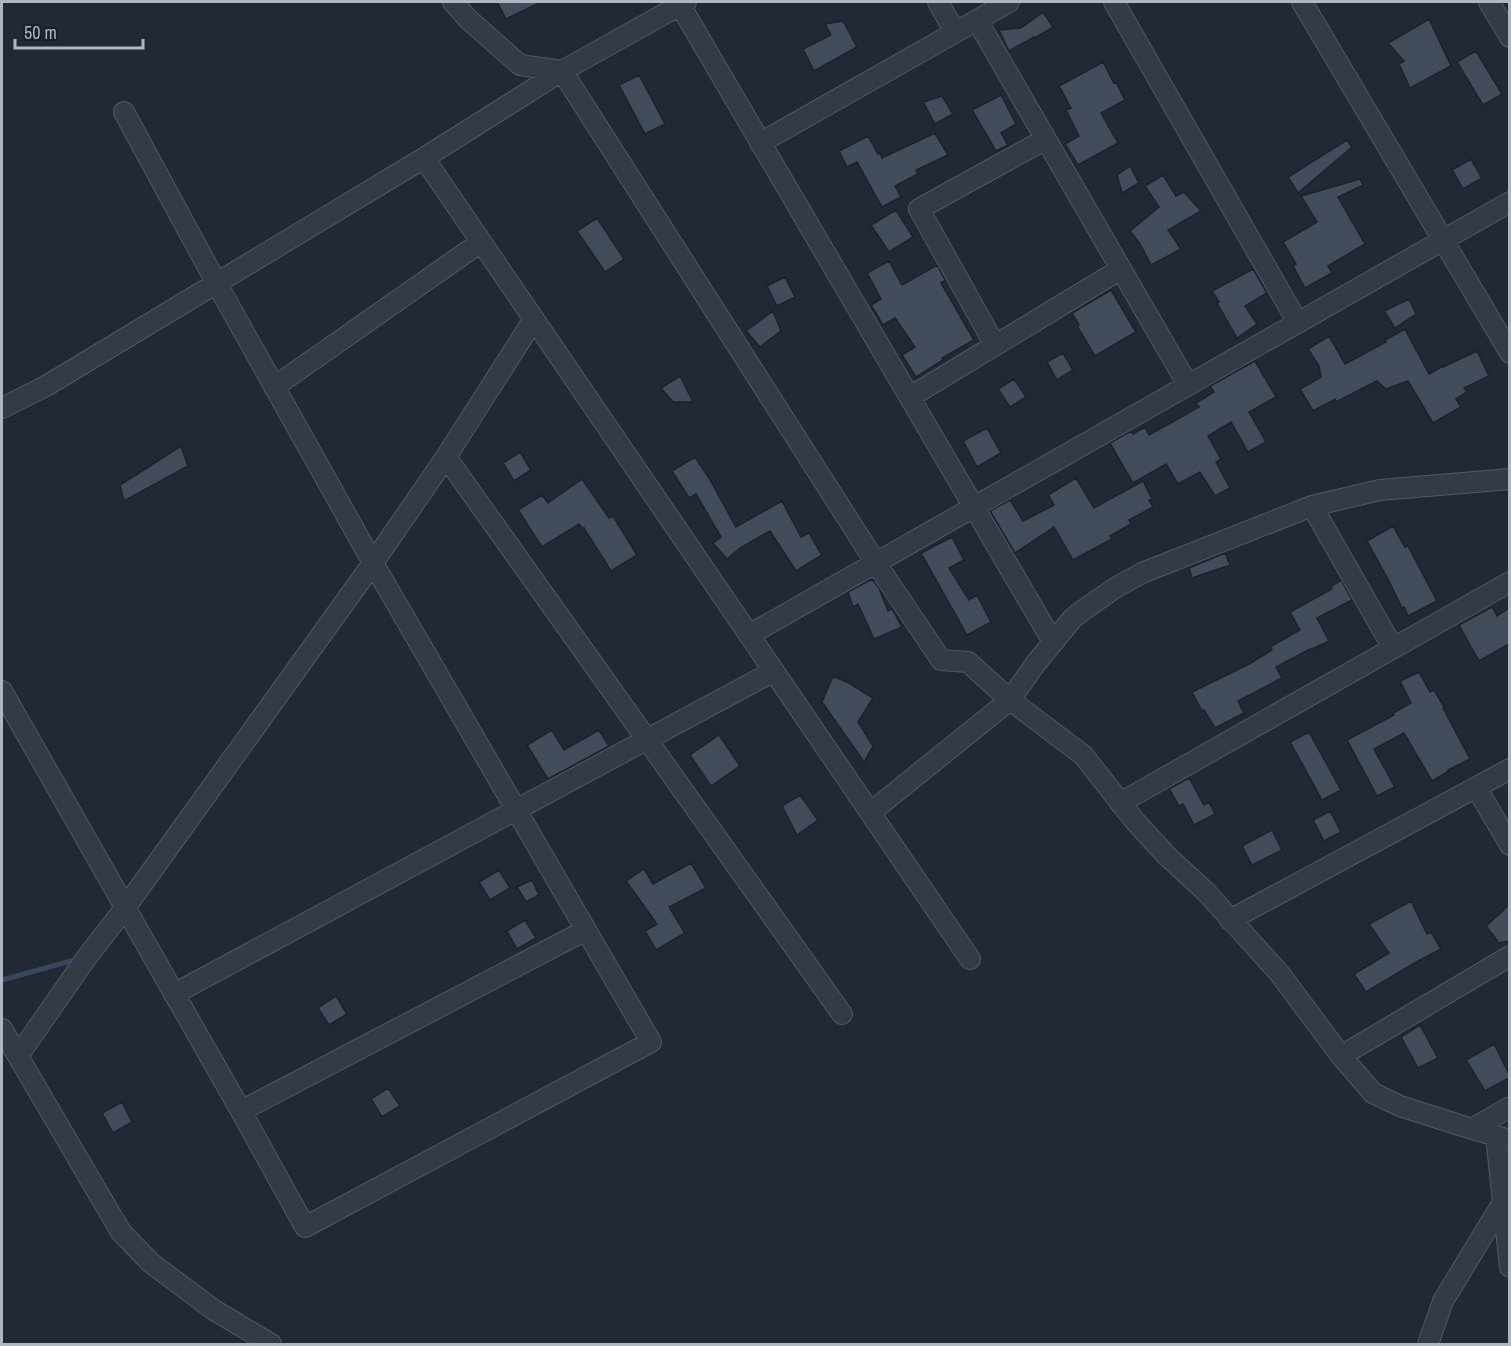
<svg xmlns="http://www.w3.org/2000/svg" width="1511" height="1346" font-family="'Archivo Narrow',sans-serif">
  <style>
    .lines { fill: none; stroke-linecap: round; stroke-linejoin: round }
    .stream { stroke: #38465e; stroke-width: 5 }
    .building { fill: #434c5a; stroke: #1c222d; stroke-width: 1.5 }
    .street-casing { stroke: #525964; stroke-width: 22 }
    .street { stroke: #353b46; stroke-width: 20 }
  </style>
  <rect width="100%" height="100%" fill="#222935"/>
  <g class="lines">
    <path class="stream" d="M 2,980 L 78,959"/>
  </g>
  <path class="building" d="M 497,2 L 541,2 L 506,19 Z
    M 1043,12 L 1053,27 L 1035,38 L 1034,37 L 1009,51 L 999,30 L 1021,28 Z
    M 1429,19 L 1451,66 L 1410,88 L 1399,64 L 1404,61 L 1388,43 Z
    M 843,21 L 857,47 L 814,71 L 803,49 L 831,35 L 825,24 Z
    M 1476,51 L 1502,94 L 1483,105 L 1457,62 Z
    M 1103,62 L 1114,83 L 1116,82 L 1125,100 L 1101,113 L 1118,143 L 1078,165 L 1065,144 L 1079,136 L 1066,110 L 1071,108 L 1059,86 Z
    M 639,75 L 665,124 L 645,134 L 619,85 Z
    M 1001,95 L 1016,124 L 1001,133 L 1008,145 L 996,151 L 972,110 Z
    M 942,96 L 953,114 L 935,124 L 923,102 Z
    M 935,133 L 948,155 L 916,170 L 918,174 L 895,186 L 901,197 L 882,207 L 857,162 L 847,167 L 839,151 L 868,136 L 878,154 L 880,153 L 882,158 Z
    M 1347,140 L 1352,147 L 1298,193 L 1288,177 Z
    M 1471,159 L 1482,178 L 1463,189 L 1452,170 Z
    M 1130,166 L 1139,183 L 1122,193 L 1117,175 Z
    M 1163,175 L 1176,196 L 1184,192 L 1201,211 L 1168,230 L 1181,249 L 1151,265 L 1140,244 L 1130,231 L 1159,207 L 1145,186 Z
    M 1360,179 L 1363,185 L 1338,197 L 1365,244 L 1328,266 L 1332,273 L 1305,288 L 1293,266 L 1296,264 L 1283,242 L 1317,222 L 1301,196 Z
    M 896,210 L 913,237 L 889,252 L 871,225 Z
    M 597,218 L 624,259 L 605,272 L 577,231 Z
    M 889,261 L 902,285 L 937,265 L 945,280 L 941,283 L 974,340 L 942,358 L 943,360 L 916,377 L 902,355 L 915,347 L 895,318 L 883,325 L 871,305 L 881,299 L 867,273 Z
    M 1253,269 L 1267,293 L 1245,306 L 1257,324 L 1237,338 L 1217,303 L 1219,302 L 1212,291 Z
    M 785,277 L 795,297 L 777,306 L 767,286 Z
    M 1111,290 L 1136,332 L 1095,356 L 1077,326 L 1079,325 L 1072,313 Z
    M 1409,299 L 1416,314 L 1395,328 L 1384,311 Z
    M 773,311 L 781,331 L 760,347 L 746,331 Z
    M 1405,329 L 1429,374 L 1443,366 L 1443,367 L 1477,351 L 1489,376 L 1464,388 L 1467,392 L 1456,399 L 1461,407 L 1433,423 L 1408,381 L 1386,389 L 1377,381 L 1336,402 L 1335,399 L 1313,411 L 1300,389 L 1321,377 L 1319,366 L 1308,349 L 1329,336 L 1345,364 L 1386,342 L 1385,340 Z
    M 1063,353 L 1073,370 L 1057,380 L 1047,362 Z
    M 1255,361 L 1276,397 L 1249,412 L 1266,442 L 1248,452 L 1231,422 L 1208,436 L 1221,459 L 1216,462 L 1230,488 L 1215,496 L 1200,472 L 1178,484 L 1166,464 L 1133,483 L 1110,443 L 1131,431 L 1133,434 L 1145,427 L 1149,435 L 1199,407 L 1196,403 L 1214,392 L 1210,386 Z
    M 680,376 L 693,402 L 673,402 L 661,388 Z
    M 1014,379 L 1026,397 L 1010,407 L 998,389 Z
    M 987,428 L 1001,453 L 977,467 L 963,441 Z
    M 181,446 L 188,466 L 124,501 L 120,485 Z
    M 520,452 L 531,470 L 514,481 L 503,463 Z
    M 695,457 L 709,478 L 736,527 L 782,501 L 801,537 L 809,533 L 822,555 L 796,571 L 770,531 L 740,548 L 727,559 L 713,543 L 721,537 L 696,494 L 689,498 L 672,471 Z
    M 1076,478 L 1094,508 L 1143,481 L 1152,499 L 1149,500 L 1153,507 L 1129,520 L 1131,524 L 1110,536 L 1112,539 L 1073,560 L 1054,527 L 1015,553 L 990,511 L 1010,500 L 1023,521 L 1054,505 L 1048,495 Z
    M 582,479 L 609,518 L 613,516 L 637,555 L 611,571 L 584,528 L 583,529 L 579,524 L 542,547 L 518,510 L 542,495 L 548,503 Z
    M 1393,526 L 1405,547 L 1408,546 L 1437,601 L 1408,616 L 1404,607 L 1402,608 L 1389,581 L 1367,541 Z
    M 952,537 L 964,560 L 949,568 L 969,600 L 977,595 L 991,622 L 967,635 L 921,553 Z
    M 1225,553 L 1230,565 L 1192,578 L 1189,568 Z
    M 872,579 L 879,588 L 888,611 L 892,609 L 902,627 L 874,639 L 858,604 L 853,607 L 848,592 Z
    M 1341,580 L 1352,600 L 1317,618 L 1329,641 L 1310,650 L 1310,649 L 1276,667 L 1282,678 L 1238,701 L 1244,713 L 1215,728 L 1204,710 L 1202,711 L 1192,692 L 1249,664 L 1272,650 L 1270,647 L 1300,630 L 1290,612 L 1332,589 L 1331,587 Z
    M 1492,607 L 1497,616 L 1509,608 L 1509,644 L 1479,661 L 1459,625 Z
    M 1419,672 L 1430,692 L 1434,690 L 1444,707 L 1443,708 L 1470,759 L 1448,770 L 1449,771 L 1432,781 L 1404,733 L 1374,749 L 1395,787 L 1377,796 L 1347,740 L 1394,715 L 1393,713 L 1411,703 L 1400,681 Z
    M 833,676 L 849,683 L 873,698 L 858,722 L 873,746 L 864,762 L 822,702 Z
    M 552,730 L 564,750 L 599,730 L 609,746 L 548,779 L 527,745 Z
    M 1309,732 L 1341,790 L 1322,800 L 1290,742 Z
    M 719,735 L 740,766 L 711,786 L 690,755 Z
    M 1189,778 L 1204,805 L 1209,802 L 1215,814 L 1194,825 L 1183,804 L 1179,806 L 1169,789 Z
    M 800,795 L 818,820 L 797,835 L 782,806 Z
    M 1330,811 L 1341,832 L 1324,841 L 1313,820 Z
    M 1272,830 L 1282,850 L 1252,865 L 1242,846 Z
    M 691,863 L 706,888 L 669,907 L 685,933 L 656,950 L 645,931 L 657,924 L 626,881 L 644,869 L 653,884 Z
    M 499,870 L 510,888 L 490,900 L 479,882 Z
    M 532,880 L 539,895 L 526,902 L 517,887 Z
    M 1411,901 L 1427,934 L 1431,932 L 1441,949 L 1418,961 L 1366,992 L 1354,974 L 1389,953 L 1369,924 Z
    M 1509,905 L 1509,941 L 1499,943 L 1486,926 Z
    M 525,920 L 536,938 L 517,949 L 507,931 Z
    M 336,996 L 347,1014 L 329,1025 L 318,1008 Z
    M 1420,1025 L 1438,1058 L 1418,1068 L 1401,1037 Z
    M 1494,1044 L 1509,1074 L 1509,1078 L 1485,1091 L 1466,1060 Z
    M 388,1088 L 400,1106 L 382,1117 L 371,1099 Z
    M 122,1102 L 132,1122 L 113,1133 L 102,1113 Z"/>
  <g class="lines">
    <g class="street-casing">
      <path id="street" d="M 453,2 L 468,19 L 520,65 L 562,71 L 876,563 L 941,660 L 968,662 L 1010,700 L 1083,755 L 1134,820 L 1166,855 L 1206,892 L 1280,974 L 1341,1056 L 1373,1093 L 1400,1106 L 1472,1129 L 1510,1140
        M 938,2 L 955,32
        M 1114,2 L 1298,323
        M 1302,2 L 1510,353
        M 1489,2 L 1510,37
        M 680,5 L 1053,642
        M 977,20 L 1188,385
        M 760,143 L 1009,2
        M 424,158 L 970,959
        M 995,345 L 919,209 L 1046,139
        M 274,387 L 481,242
        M 910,397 L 1121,269
        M 2,408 L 46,386 L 424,158 L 562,71 L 686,2
        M 446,457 L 842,1014
        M 1312,506 L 1393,648
        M 749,635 L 1510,202
        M 2,691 L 241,1111 L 305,1227 L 651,1042 L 373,563 L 217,284 L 124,112
        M 1476,787 L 1510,845
        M 1120,803 L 1510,582
        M 871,812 L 1010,700 L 1036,663 L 1073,618 L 1082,611 L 1115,588 L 1142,573 L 1312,506 L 1380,490 L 1510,479
        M 1230,920 L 1510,769
        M 174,994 L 774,671
        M 2,1029 L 121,1232 L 151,1263 L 214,1310 L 271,1344
        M 18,1056 L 87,957 L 125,908 L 373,563 L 446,457 L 534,319
        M 1341,1056 L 1510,956
        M 241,1111 L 586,930
        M 1472,1129 L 1510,1107
        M 1496,1136 L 1510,1267
        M 1428,1344 L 1443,1301 L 1502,1204"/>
    </g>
    <use href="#street" class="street"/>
  </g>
  <rect width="1511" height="1346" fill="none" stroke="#afb6c3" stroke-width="6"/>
  <path d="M15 39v9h128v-9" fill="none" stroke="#afb6c3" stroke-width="3"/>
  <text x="24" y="39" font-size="18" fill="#afb6c3" stroke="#1a202b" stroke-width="4.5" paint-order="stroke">50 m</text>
</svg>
